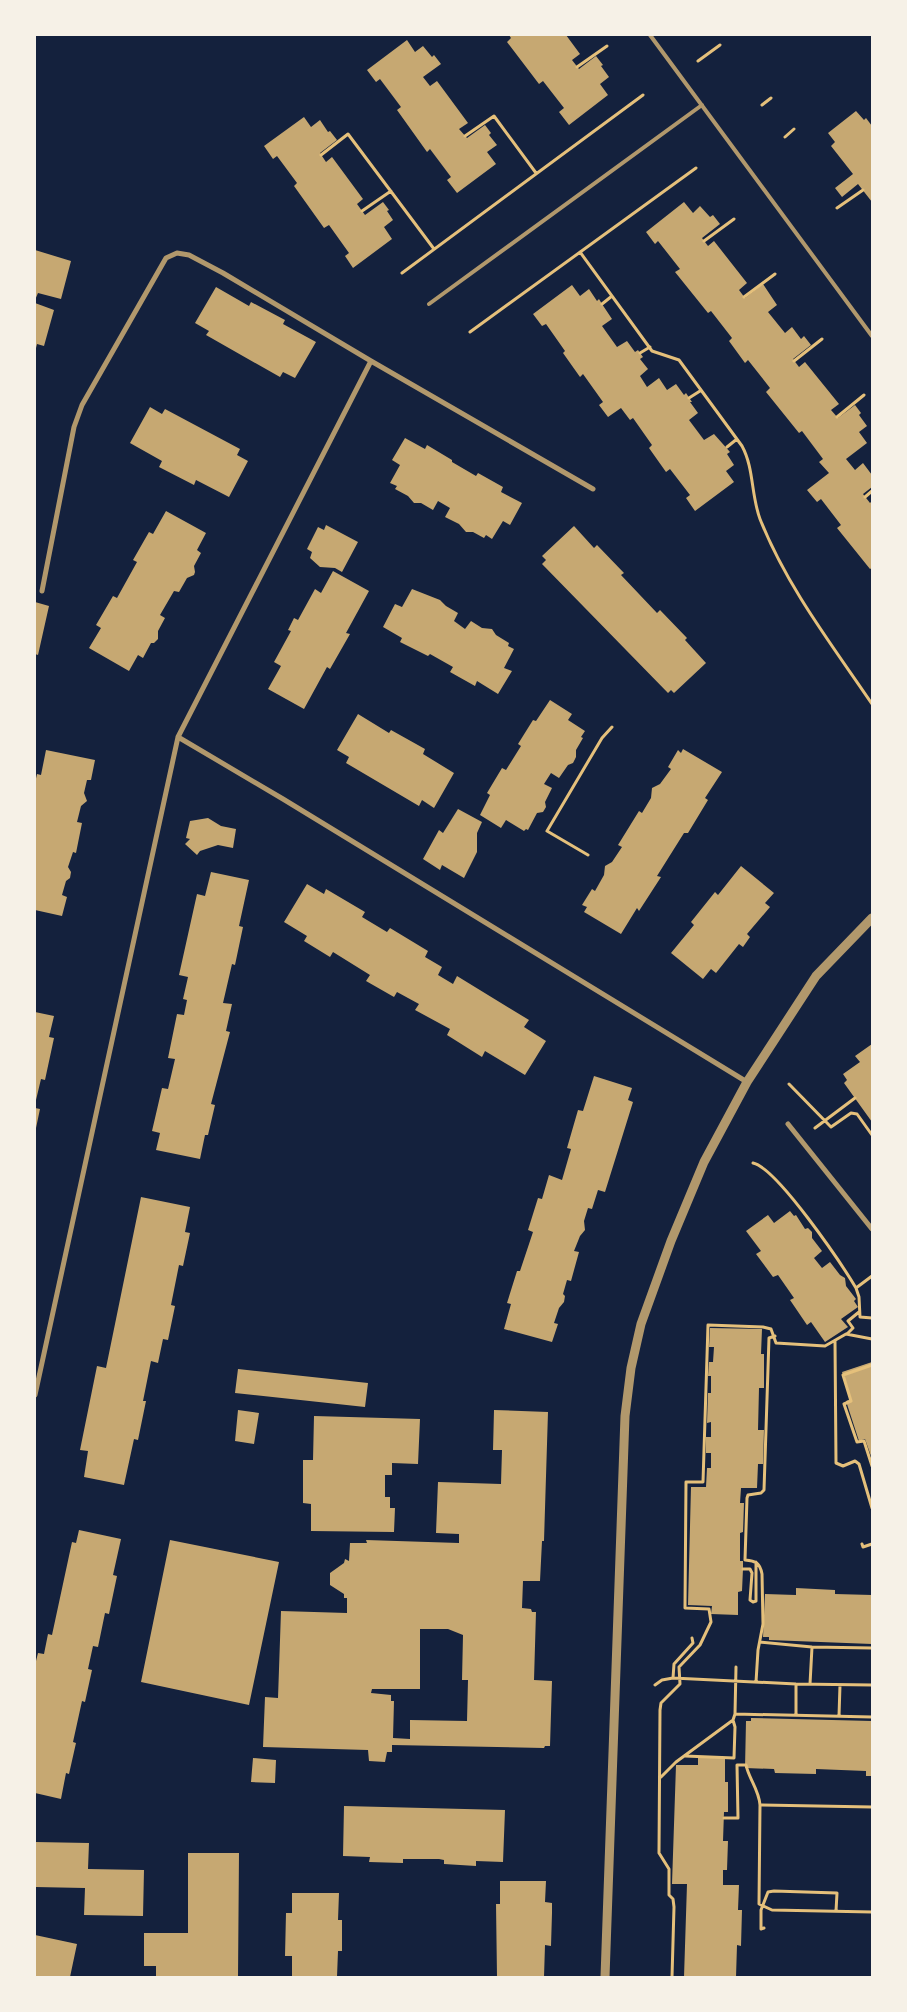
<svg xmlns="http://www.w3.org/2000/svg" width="907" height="2012" font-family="Ubuntu,sans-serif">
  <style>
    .building { fill: #c6a872; fill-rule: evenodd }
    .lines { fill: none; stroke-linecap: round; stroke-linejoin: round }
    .path { stroke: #e5c07b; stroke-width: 3 }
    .service { stroke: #b1986c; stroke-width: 4 }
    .minor { stroke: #b1986c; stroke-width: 5 }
    .tertiary { stroke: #b1986c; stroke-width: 9 }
  </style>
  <rect width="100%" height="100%" fill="#14213d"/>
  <path class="building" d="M 509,35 L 566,35 L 580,54 L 572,60 L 579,69 L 596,56 L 603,65 L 601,66 L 609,77 L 600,84 L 608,95 L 569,125 L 559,112 L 564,108 L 543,81 L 539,84 L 507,42 L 511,38 Z
    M 407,40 L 415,52 L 423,46 L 432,57 L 434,55 L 441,64 L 423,77 L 430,86 L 437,81 L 468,123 L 459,129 L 467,138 L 485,125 L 491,133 L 489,135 L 497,145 L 487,152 L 496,164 L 457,193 L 447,180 L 451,177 L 430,149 L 427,152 L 397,110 L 401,107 L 380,79 L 376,82 L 367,70 Z
    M 856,111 L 864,120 L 866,118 L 872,126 L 872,202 L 858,184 L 842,197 L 835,188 L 853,174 L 831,146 L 835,142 L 828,133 Z
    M 304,117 L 311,127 L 320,120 L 328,132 L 330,131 L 337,140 L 320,153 L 326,162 L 332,157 L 363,199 L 357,204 L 365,215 L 383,202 L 389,210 L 387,211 L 393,220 L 384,227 L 392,239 L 353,268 L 345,256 L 349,253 L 329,225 L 324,228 L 294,186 L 297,183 L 277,156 L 273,159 L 264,146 Z
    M 684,202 L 693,213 L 700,206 L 710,217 L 713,215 L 720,224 L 702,238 L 708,246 L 714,241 L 747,283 L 739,290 L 745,298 L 763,284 L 777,305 L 768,312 L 785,333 L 792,327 L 801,339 L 804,336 L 811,345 L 793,359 L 799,367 L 805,362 L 839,404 L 831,410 L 838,418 L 855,405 L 861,413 L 859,415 L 867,426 L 859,432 L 867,443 L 846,459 L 855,470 L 863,463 L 872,475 L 872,487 L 863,494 L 870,503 L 872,501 L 872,568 L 870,569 L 837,528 L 841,525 L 821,499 L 817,502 L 807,490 L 829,473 L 819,462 L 823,459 L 802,431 L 799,433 L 766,392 L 770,388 L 748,360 L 745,363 L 729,341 L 732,338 L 711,311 L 708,313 L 675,272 L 680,269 L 658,241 L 655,244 L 646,232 Z
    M 35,250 L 71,261 L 61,299 L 38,293 L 35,300 Z
    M 572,285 L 580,296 L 589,289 L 597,301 L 599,299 L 602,304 L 612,319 L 602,326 L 617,347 L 627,341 L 635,352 L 638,350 L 643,357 L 640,359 L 648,369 L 640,376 L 647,387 L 659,378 L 667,390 L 676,384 L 684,395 L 686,393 L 692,402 L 690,402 L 698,413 L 689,420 L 704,440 L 714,434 L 730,452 L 727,454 L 734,465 L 726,471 L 734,482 L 695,511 L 686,498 L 690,495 L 670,469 L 666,472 L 649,448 L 652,445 L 633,418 L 630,420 L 621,408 L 608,417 L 599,405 L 603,402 L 583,374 L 580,377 L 563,353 L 565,351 L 546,324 L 542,326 L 533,314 Z
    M 216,287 L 249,306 L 251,302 L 285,320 L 283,324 L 316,342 L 295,378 L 283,372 L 280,377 L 206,335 L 209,331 L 195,323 Z
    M 35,303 L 54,310 L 44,346 L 37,344 L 36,348 Z
    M 150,407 L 162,414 L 165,409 L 240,449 L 237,455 L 248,461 L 229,497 L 196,480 L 194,485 L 159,467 L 162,461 L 130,443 Z
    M 405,438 L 425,449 L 427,445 L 452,460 L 452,462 L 476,476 L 478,473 L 503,487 L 501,492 L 522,503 L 510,525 L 503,521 L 492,539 L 486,535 L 484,538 L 473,532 L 466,532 L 459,524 L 445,517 L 450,508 L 438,501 L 433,510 L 421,503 L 414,503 L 408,496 L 395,489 L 397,486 L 390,483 L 400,465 L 392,460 Z
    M 166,511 L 206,533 L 197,550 L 201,553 L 194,566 L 195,572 L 194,575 L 187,578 L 179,592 L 174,591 L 160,615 L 165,618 L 158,631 L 158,639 L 154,643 L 151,643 L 143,658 L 138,655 L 129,671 L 89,648 L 101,628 L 96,625 L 113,596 L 117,598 L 137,562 L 133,560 L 149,532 L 153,534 Z
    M 326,525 L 358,542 L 342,572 L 335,568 L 320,567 L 310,558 L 312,552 L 307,549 L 318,527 L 324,530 Z
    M 574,526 L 594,548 L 597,545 L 624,573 L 621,575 L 657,613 L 660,610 L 687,638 L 685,640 L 706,663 L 674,693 L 671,690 L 668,693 L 542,564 L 546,560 L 542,556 Z
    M 333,571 L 369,591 L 346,633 L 350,634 L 330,669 L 327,667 L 304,709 L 268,689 L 281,666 L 274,662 L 291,631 L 288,630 L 294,618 L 298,620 L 315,589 L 321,593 Z
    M 412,589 L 440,600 L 446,606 L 458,613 L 454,621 L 465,629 L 471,621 L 482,628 L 492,629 L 496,635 L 509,643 L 508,646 L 514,649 L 504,668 L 512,671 L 498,694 L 477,681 L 475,686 L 450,672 L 453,667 L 430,654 L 428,656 L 400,642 L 402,638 L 383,627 L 395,604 L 402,607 Z
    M 35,602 L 49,606 L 38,655 L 35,654 Z
    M 550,700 L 572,714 L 568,720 L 585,731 L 581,737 L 583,738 L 576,750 L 576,757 L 573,763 L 568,765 L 559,778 L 551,773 L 544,784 L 552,788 L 545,802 L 546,807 L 543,812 L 537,813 L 528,830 L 526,829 L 524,831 L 506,820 L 501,828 L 480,815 L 490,795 L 487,793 L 502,768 L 506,770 L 521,746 L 518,744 L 533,720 L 536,721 Z
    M 358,714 L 389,733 L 391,730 L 425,749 L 423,754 L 454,773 L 434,808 L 422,800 L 419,806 L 346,763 L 349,757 L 337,750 Z
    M 683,749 L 722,772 L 705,798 L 708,800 L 688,833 L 684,833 L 657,876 L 661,877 L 639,911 L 637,908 L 621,934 L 584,912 L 587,907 L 582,905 L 592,889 L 595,891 L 604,875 L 605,866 L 612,862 L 622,847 L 618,845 L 639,811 L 642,813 L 651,798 L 652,788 L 660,784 L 671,769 L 668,767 L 678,750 L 681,753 Z
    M 46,750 L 95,760 L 91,780 L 87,780 L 84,793 L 87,801 L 81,806 L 77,822 L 82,823 L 76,853 L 73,852 L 68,867 L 71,872 L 70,878 L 66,881 L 62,895 L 67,897 L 62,916 L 35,910 L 35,783 L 37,774 L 41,775 Z
    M 458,809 L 482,822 L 477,833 L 477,852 L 464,878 L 442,865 L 440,870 L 423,859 L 439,830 L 443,833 Z
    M 208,818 L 221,826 L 236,829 L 233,848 L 218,845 L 200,851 L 197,855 L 185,844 L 190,839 L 186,838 L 190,821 Z
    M 741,866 L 774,893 L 765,903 L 770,907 L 747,934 L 750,937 L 743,947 L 739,944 L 716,973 L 711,969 L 703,979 L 671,953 L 694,925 L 691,922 L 715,892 L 718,895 Z
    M 211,872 L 249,880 L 239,926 L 243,927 L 235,965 L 232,964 L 223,1003 L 232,1004 L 226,1031 L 230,1032 L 211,1104 L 215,1105 L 208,1135 L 205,1135 L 200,1159 L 156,1150 L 160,1133 L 152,1131 L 162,1088 L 168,1089 L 175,1059 L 168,1058 L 177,1014 L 184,1015 L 187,1000 L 183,999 L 188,977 L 179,975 L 197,894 L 205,896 Z
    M 307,884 L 324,894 L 326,889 L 365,912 L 362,917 L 387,932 L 390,928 L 428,951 L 425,957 L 442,967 L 438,975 L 453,984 L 457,976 L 529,1020 L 524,1027 L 546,1041 L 525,1075 L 485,1051 L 482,1057 L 447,1035 L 450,1029 L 415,1010 L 419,1004 L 397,992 L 394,997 L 366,981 L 370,975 L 333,952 L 330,957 L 304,941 L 307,936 L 284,922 Z
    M 35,1012 L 54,1016 L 49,1037 L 54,1038 L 45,1080 L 41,1079 L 36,1100 Z
    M 872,1044 L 872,1122 L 844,1083 L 847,1080 L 843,1074 L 860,1062 L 855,1056 Z
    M 594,1076 L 632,1088 L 628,1100 L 633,1102 L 605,1192 L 598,1190 L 592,1209 L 588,1208 L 584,1221 L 585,1230 L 580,1236 L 574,1251 L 579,1252 L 571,1281 L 567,1280 L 563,1294 L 565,1296 L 564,1302 L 559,1308 L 554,1323 L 558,1324 L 552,1342 L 504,1329 L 511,1304 L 507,1303 L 517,1271 L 520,1271 L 533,1232 L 528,1230 L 538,1198 L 542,1199 L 549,1175 L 562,1180 L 571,1149 L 567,1148 L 578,1110 L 583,1111 Z
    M 35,1108 L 40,1109 L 36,1128 L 35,1128 Z
    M 141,1197 L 190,1207 L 185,1232 L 190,1233 L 183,1266 L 179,1265 L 171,1305 L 175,1306 L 168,1340 L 163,1339 L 158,1363 L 151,1361 L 143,1401 L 146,1401 L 138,1440 L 134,1439 L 124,1485 L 84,1477 L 88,1451 L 80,1450 L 97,1366 L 106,1368 Z
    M 790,1211 L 794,1216 L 796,1215 L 805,1229 L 808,1228 L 812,1232 L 812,1238 L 822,1251 L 814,1258 L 822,1268 L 830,1262 L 840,1275 L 845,1278 L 846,1286 L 856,1299 L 854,1301 L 858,1307 L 841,1319 L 848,1327 L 825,1342 L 811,1322 L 807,1325 L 790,1300 L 794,1298 L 778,1275 L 773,1277 L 756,1254 L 761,1251 L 746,1231 L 768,1215 L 774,1223 Z
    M 710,1328 L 762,1329 L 761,1354 L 764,1354 L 764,1388 L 759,1388 L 758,1430 L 764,1430 L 763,1464 L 758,1464 L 757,1488 L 741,1488 L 740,1503 L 744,1503 L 743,1532 L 740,1533 L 740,1561 L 743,1561 L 743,1569 L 742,1591 L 738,1592 L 738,1615 L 711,1614 L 712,1606 L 688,1605 L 691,1487 L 706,1487 L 707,1468 L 711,1468 L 711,1453 L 706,1453 L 706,1437 L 711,1437 L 711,1422 L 707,1423 L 708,1393 L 711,1393 L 711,1376 L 708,1376 L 709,1362 L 713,1362 L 714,1347 L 709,1347 Z
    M 872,1362 L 872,1459 L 865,1439 L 859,1441 L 846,1401 L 851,1399 L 842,1372 Z
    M 238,1369 L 368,1383 L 365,1407 L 235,1393 Z
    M 238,1410 L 259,1413 L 254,1444 L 235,1441 Z
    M 494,1410 L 548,1412 L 544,1541 L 542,1541 L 540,1581 L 523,1581 L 522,1608 L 531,1609 L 532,1612 L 536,1612 L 534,1680 L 552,1681 L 550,1746 L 545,1746 L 544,1748 L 392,1745 L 392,1752 L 387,1752 L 385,1762 L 369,1761 L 368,1750 L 263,1747 L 265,1697 L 278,1698 L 281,1611 L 347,1613 L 347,1598 L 344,1598 L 344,1594 L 330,1585 L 330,1573 L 344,1563 L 345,1559 L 349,1561 L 350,1543 L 367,1543 L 366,1540 L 459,1543 L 459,1534 L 436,1533 L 438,1482 L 501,1484 L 502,1450 L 493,1450 ZM 420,1629 L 448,1629 L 463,1635 L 462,1680 L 468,1680 L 467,1721 L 410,1720 L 410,1739 L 393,1738 L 394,1701 L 391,1701 L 391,1695 L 371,1693 L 372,1689 L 420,1689 Z
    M 314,1416 L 420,1419 L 418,1464 L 392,1463 L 392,1475 L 385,1475 L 385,1497 L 390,1497 L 390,1508 L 395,1508 L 394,1532 L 311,1531 L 311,1504 L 303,1503 L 303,1460 L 313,1460 Z
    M 79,1530 L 121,1539 L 113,1575 L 117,1576 L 109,1614 L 105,1613 L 98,1647 L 93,1646 L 88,1669 L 92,1670 L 85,1702 L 82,1701 L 73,1742 L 76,1743 L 69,1774 L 66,1773 L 61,1799 L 35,1793 L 35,1665 L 38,1653 L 44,1654 L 48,1634 L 52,1635 L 72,1542 L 76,1543 Z
    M 170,1540 L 279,1562 L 249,1705 L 141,1682 Z
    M 796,1588 L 835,1590 L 835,1594 L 872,1595 L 872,1644 L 769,1640 L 769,1637 L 763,1637 L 765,1594 L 796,1595 Z
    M 751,1718 L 872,1721 L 872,1776 L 866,1776 L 866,1771 L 816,1769 L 816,1774 L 775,1773 L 774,1769 L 745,1768 L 746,1721 L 751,1721 Z
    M 698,1757 L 725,1758 L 725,1782 L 728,1782 L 728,1812 L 724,1812 L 723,1841 L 728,1841 L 727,1870 L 723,1870 L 723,1885 L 739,1885 L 738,1910 L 742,1910 L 741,1946 L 737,1945 L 736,1977 L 684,1977 L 687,1884 L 672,1884 L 676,1765 L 698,1765 Z
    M 253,1758 L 276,1760 L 275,1783 L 251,1782 Z
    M 344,1806 L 505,1810 L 503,1862 L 476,1861 L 476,1866 L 444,1864 L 444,1860 L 439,1859 L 403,1859 L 403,1863 L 369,1862 L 370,1857 L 343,1856 Z
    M 35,1842 L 89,1843 L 88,1869 L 144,1870 L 143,1916 L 84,1915 L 85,1888 L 35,1887 Z
    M 188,1853 L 239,1853 L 238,1977 L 156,1977 L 156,1966 L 144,1966 L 144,1933 L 188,1933 Z
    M 500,1881 L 546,1881 L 545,1902 L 552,1903 L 552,1913 L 551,1946 L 545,1945 L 544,1977 L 497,1977 L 496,1904 L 500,1904 Z
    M 292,1893 L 339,1893 L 338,1920 L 342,1920 L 342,1951 L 338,1951 L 337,1977 L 292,1977 L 292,1956 L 285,1956 L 286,1913 L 292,1913 Z
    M 35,1935 L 77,1944 L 70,1977 L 35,1977 Z"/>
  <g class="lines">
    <path class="path" d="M 698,61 L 720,45
      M 577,67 L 607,46
      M 762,105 L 771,98
      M 465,136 L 494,116 L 536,173
      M 785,137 L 794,129
      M 321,155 L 348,134 L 434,249
      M 837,208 L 863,190
      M 362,211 L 391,191
      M 704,241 L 734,219
      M 580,252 L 652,351 L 679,360 L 742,446 C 754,468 751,495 760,519 C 787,587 832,645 872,704
      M 402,273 L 643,95
      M 744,297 L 775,274
      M 602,304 L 612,296
      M 470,332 L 696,168
      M 640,353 L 650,347
      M 794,361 L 822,339
      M 689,398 L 700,391
      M 837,417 L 864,395
      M 727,447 L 737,439
      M 865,497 L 872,491
      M 588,855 L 547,831 L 602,738 L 612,727
      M 789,1084 L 831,1127 L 851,1113 L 857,1114 L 872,1135
      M 815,1128 L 855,1098
      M 753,1163 C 777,1168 841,1263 856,1288
      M 872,1276 L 856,1288 L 859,1297 L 860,1317 L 872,1318
      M 847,1334 L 853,1328 L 848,1321 L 859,1312
      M 835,1341 L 836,1463 L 843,1466 L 855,1461 L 859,1464 L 872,1508
      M 872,1365 L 843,1375 L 851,1401 L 844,1404 L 857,1442 L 864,1441 L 872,1466
      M 862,1544 L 863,1547 L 872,1544
      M 743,1569 L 750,1569 L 752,1573 L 750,1600 L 753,1602 L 756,1601 L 756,1562
      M 692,1638 L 693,1643 L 674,1664 L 673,1678 L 796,1684 L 872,1685
      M 760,1642 L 812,1647 L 872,1648
      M 736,1667 L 735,1714 L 872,1717
      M 756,1682 L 758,1650 L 763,1624 L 762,1574 C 760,1563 756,1561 745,1560 L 747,1498 L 748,1495 L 761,1493 L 764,1490 L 769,1338 L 775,1336
      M 810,1684 L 812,1647
      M 655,1685 L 662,1680 L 673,1678
      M 796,1714 L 796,1684
      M 839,1716 L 840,1685
      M 685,1756 L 734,1758 L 735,1727 L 733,1720
      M 661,1777 L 676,1762 L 733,1720 L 735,1714
      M 760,1805 L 759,1904 L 772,1910 L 872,1912
      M 724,1818 L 738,1818 L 737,1765 L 746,1765 C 749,1779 759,1790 760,1805 L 872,1807
      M 764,1928 L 761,1929 L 761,1910 L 768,1892 L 774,1891 L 837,1893 L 836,1911
      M 672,1977 L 674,1907 L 673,1899 L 669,1895 L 669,1869 L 659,1853 L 660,1710 L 661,1703 L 680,1684 L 679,1667 L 700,1645 L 711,1622 L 709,1609 L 685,1608 L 686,1482 L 703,1482 L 708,1325 L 763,1327 L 771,1329 L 776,1343 L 825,1346 L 846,1334 L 872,1339"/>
    <path class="service" d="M 650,35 L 872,336
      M 429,304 L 702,105"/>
    <path class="minor" d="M 42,591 L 74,427 L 82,405 L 166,258 L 177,253 L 189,255 L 223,273 L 371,361 L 593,489
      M 178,737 L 283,799 L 747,1082
      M 788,1124 L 872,1229
      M 35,1395 L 178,737 L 371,361"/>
    <path class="tertiary" d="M 605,1977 L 625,1416 L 631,1368 L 641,1324 L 671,1241 L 704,1162 L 747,1082 L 816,976 L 872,918"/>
  </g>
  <rect width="907" height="2012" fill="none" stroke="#f6f1e7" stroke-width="72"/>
</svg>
